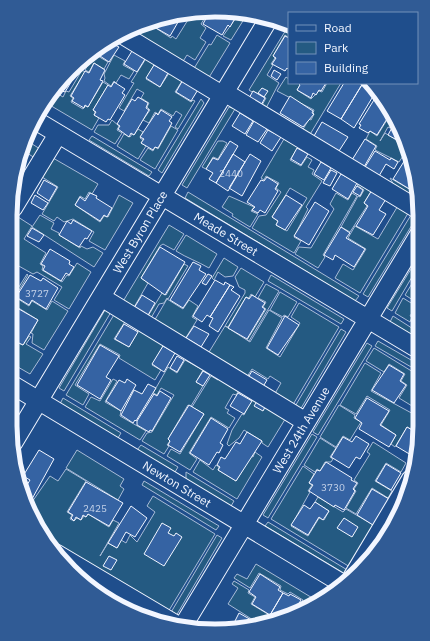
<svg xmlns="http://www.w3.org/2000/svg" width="430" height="641" font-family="'IBM Plex Sans',sans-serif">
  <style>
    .green { fill: #245a82; stroke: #a8bbd7; fill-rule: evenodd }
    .building { fill: #3563a3; stroke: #f2f6ff }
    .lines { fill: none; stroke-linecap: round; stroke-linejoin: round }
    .minor-casing { stroke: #f2f6ff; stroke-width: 20 }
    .minor { stroke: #1f4e8c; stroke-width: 18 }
    .labels { text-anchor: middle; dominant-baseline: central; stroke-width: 3; stroke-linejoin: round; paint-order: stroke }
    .number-label { font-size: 10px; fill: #c3d1e8 }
    .street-label { font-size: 12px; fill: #f2f6ff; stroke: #1f4e8c }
    .rim { fill: none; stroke: #f2f6ff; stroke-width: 5 }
  </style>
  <rect width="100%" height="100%" fill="#1f4e8c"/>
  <path class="green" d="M 209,11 L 201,24 L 206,28 L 200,38 L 206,42 L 195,60 L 187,55 L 182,63 L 129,31 L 136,26 L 148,23 L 171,38 L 172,36 L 176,39 L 191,15 Z
    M 238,15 L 246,16 L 231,40 L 223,36 Z
    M 289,25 L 289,38 L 285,35 L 273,56 L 275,58 L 271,64 L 273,65 L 267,75 L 279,83 L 265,110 L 261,107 L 266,98 L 253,91 L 252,92 L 249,90 Z
    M 217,35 L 230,43 L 208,79 L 193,70 L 209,44 L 211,45 Z
    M 98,52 L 96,55 L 108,62 L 104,69 L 94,63 L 89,72 L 85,70 L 94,54 Z
    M 114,55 L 125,61 L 123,65 L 134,71 L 129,79 L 121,75 L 116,83 L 114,81 L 111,86 L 104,81 L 105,78 L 104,74 Z
    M 147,57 L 156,62 L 146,79 L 160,87 L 171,70 L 184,78 L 175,92 L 191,102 L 193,100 L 195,101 L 178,129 L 175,127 L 182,115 L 176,111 L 173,116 L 161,109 L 158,114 L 155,112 L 149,123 L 143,120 L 150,110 L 147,107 L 149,103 L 141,98 L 144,93 L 137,89 L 124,111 L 119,108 L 134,83 L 131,82 Z
    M 82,70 L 85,72 L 70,96 L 73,98 L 71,102 L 83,109 L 85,106 L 88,107 L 103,82 L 108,85 L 93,110 L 95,112 L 94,115 L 99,118 L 92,130 L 48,104 L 55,92 L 63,97 L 66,91 L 69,92 Z
    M 286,77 L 289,79 L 289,83 L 298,83 L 300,85 L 297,90 L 311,99 L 319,91 L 322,92 L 327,83 L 341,83 L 309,136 L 302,131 L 309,119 L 311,120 L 314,114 L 313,113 L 314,110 L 277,91 Z
    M 201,99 L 204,103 L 162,173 L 158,170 Z
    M 229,107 L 235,109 L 187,188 L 182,185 Z
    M 390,115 L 394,121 L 390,128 L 388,127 L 380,141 L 385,133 L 406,146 L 407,150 L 399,162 L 375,150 L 377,146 L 366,139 L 370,131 L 377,136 Z
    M 112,120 L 119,126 L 117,130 L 122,133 L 115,144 L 94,132 L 98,125 L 109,125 Z
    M 171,126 L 178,130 L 155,169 L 140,160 L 148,148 L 153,151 L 155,147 L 158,149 Z
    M 138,129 L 143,132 L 140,138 L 143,140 L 141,143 L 146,146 L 138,159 L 117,146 L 124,134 L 130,137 L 132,134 L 134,135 Z
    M 92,136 L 152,172 L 149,176 L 89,140 Z
    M 284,139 L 298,147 L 290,160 L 301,166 L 307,157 L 312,160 L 308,167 L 314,170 L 312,174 L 322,181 L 306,207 L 308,209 L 294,237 L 301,241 L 294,253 L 252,228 L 259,216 L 266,215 L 281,192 L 276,188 L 279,183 L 266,176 L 264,180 L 261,178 ZM 290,188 L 307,198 L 287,231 L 276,225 L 278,221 L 272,217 Z
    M 26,140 L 40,149 L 35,158 L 22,150 Z
    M 218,141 L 223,141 L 227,143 L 218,159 L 213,157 L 206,169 L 202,167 Z
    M 53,158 L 98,184 L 92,194 L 89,192 L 85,199 L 80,196 L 75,205 L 100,222 L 104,216 L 108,217 L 119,195 L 133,203 L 105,250 L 89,241 L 94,232 L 73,219 L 64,222 L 57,217 L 54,221 L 42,214 L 58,187 L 42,177 Z
    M 390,178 L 411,190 L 414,186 L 417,198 L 396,189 Z
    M 360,180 L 373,188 L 364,203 L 367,206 L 350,232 L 341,227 L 358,196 L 360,197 L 364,190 L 357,185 Z
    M 188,192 L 359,296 L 355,301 L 185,198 Z
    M 336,193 L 348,200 L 352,193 L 357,196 L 323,255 L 325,257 L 318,268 L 295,254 L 299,247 L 311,248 L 334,209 L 330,204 Z
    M 229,196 L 254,207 L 251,211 L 258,214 L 250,227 L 232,216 L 233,214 L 222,207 Z
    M 399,204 L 410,210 L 360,293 L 335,278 L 343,264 L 353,270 L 366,249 L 348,238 L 355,226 L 378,239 Z
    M 40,215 L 54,223 L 51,229 L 59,233 L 59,235 L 80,248 L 81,246 L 87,249 L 93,247 L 103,253 L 94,267 L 32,227 Z
    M 411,215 L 415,220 L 368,297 L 363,294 Z
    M 18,217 L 32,226 L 24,239 L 46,253 L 40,264 L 43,266 L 42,270 L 62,282 L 67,275 L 69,276 L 77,263 L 91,272 L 69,309 L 54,300 L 62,287 L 37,272 L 33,274 L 17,265 L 13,260 L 13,224 Z
    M 169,225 L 184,234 L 174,250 L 163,244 L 160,246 L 141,278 L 148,283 L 133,309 L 122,303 Z
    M 186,235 L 217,254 L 209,268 C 197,261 187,258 176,251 Z
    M 419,256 L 419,265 L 392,311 L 387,308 Z
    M 224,258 L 238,267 L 233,276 L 225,277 L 218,272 L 214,280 L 212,278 Z
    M 184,264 L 188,266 L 168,299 L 167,298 L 164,303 L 159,304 L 151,318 L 148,316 L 162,293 L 166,295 Z
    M 241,268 L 264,282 L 255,297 L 251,294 L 249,298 L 246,297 L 228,327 L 225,326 L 245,293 L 245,290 L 239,287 L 235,277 Z
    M 419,272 L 419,299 L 416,302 L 405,295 Z
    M 27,274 L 28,275 L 15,297 L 29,306 L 32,301 L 47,310 L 52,301 L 68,311 L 44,350 L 32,343 L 33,334 L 31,333 L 38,320 L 12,304 L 12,298 Z
    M 271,275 L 344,319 L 341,324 L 268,281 Z
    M 266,284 L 279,291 L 249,341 L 247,340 L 266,309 L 263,307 L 266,302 L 258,298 Z
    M 280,292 L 297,302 L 288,317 L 284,315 L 283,317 L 270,310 Z
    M 403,298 L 416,306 L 410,316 L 412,317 L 410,322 L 395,313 Z
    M 167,299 L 183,309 L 189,300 L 198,306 L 192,317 L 197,320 L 185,339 L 153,323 Z
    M 299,303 L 339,327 L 291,408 L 273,397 L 281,383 L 270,376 L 268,379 L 252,369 L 245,380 L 206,357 L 225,326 L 250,342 L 269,310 L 282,318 L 266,348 L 280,357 L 300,323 L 291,317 Z
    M 105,310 L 111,312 L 64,391 L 59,388 Z
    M 115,313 L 126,320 L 114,339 L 129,347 L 140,328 L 165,343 L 152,365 L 161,370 L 155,380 L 119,358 L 120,355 L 100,344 L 75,385 L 89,394 L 83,405 L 66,395 Z
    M 393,316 L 418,332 L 418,339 L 390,322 Z
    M 341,329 L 346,332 L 300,410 L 294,408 Z
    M 29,336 L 31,337 L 26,344 L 43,354 L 30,374 L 11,363 L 11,340 L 23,345 Z
    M 378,341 L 418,364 L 418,371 L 375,346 Z
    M 367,343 L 372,346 L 318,435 L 313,432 Z
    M 374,348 L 418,375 L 417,409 L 399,398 L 407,385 L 401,381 L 405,374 L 389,364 L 384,372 L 366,361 Z
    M 185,360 L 203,370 L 196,382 L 203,386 L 191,406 L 188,405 L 168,439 L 170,441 L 167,445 L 169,446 L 164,454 L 142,441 L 147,433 L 152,432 L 174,395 L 161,388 L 157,395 L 153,393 L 168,367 L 177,373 Z
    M 365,363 L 381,373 L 371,391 L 417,416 L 417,432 L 407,427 L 395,447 L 391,444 L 396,435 L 381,425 L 390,410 L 367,396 L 356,414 L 340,405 Z
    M 220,375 L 243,389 L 240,393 L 238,392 L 236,395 L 233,394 L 225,408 L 229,410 L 227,413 L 235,418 L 229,428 L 211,417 L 189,453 L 197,459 L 190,470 L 167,456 L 171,449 L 180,454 L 204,414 L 192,407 L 211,376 L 218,380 Z
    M 113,379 L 117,381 L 105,402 L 121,411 L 120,416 L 146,431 L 140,440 L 85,407 L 91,397 L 100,401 Z
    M 253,396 L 287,416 L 268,447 L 262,443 L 262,441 L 244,430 L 239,438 L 229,446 L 227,444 L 232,430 L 242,414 L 244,415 Z
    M 63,398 L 121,433 L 118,438 L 60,404 Z
    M 339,405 L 355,415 L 354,418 L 361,422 L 350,440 L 343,436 L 336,447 L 320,437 Z
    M 312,434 L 317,437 L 268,518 L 263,515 Z
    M 320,438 L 336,448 L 330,457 L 333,459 L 331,462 L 325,462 L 320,471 L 317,469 L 315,472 L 304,465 Z
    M 373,442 L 406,463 L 401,472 L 386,463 L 375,481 L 392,491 L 388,498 L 372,488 L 356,514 L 346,508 L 356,491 L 354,489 L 358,483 L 354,480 L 370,454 L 367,452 Z
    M 141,445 L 178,467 L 175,472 L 137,450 Z
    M 77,450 L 124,479 L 120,486 L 124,489 L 118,500 L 66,468 Z
    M 255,452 L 262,457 L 237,499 L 193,472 L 200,460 L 213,470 L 216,465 L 219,467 L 218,470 L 236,481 L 251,456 L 253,457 Z
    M 303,466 L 314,474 L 309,483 L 312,485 L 308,491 L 310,492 L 291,526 L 308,536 L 319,518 L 324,520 L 329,511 L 315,502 L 318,497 L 343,512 L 346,509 L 375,526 L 350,567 L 271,519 Z
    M 66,469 L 86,481 L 67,512 L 72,515 L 70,519 L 74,521 L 77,518 L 81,520 L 84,516 L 86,517 L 88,514 L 109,527 L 113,520 L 119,523 L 100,556 L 108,543 L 117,548 L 121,540 L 126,543 L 130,535 L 137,542 L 155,512 L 147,506 L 153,496 L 215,534 L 168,612 L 44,539 L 24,497 L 32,502 L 50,476 L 58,481 Z
    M 186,472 L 234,501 L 231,506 L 186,479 Z
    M 144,481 L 219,526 L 216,530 L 142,485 Z
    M 268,522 L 349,571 L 347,575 L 265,526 Z
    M 217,535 L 222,538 L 176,616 L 170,614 Z
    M 256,564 L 319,602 L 304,609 L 299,606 L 303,600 L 290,592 L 288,594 L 280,590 L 281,586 L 259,573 L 250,588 L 234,578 L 237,574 L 247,579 Z
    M 234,581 L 249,590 L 248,593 L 255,597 L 251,604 L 276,619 L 261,625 L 228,604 L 238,588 L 232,584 Z"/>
  <path class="building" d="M 215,10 L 237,15 L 230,27 L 228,25 L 222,35 L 203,24 L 210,11 Z
    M 181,17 L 170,36 L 149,24 L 150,23 Z
    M 285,36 L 289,38 L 289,70 L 287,68 L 285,71 L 272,64 L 276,58 L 273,56 Z
    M 111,43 L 119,47 L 109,62 L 97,54 L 99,51 Z
    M 132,51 L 145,59 L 137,72 L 124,64 Z
    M 84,61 L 65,92 L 62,91 L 60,94 L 55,91 L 70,70 Z
    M 94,63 L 105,70 L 100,80 L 103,81 L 88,107 L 85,105 L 84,108 L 72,101 L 74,98 L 71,96 L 85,71 L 89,73 Z
    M 154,65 L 168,73 L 160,87 L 146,78 Z
    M 274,70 L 281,74 L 277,80 L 271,76 Z
    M 184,78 L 199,88 L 191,101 L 176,92 Z
    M 114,82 L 125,89 L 122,93 L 125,95 L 110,120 L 108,119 L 106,122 L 94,115 L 96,112 L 93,110 L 108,85 L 111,87 Z
    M 298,83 L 326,83 L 321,91 L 319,90 L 316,95 L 313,93 L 311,98 L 297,90 L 300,85 Z
    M 344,83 L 363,83 L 341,119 L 327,111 Z
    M 363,83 L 369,83 L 375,93 L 354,128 L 341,119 Z
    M 262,88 L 268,91 L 264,97 L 258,93 Z
    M 253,91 L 265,98 L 260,107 L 248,100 Z
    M 377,95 L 390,114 L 377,135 L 370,131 L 368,133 L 359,128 L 361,125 L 359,124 Z
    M 290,96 L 313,111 L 312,113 L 314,114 L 303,127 L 280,113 Z
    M 138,97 L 148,103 L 146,108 L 149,110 L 134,135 L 131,133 L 129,137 L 118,129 L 120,126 L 117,124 L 132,99 L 135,101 Z
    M 161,110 L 172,117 L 169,121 L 172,123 L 158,148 L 155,147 L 153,150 L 141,143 L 144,139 L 140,137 L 156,113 L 158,115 Z
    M 240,113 L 253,121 L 245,134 L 232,126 Z
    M 254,121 L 267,129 L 258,142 L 246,135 Z
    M 322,122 L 348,137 L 339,151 L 314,136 Z
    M 395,122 L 404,136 L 405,139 L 400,136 L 397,140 L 388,135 Z
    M 268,130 L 281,137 L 272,151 L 260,143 Z
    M 365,139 L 376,146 L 364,167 L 352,160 Z
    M 230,141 L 238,146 L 216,183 L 209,179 L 213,173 L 206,169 L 213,158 L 218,160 Z
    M 297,148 L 308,154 L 301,165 L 291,159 Z
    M 375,151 L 390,160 L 391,158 L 398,162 L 394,169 L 386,164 L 379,176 L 365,167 Z
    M 233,154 L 245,162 L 228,191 L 216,183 Z
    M 250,154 L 261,161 L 242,196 L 229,188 Z
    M 408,155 L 414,185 L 411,190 L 393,179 Z
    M 321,162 L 331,168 L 324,180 L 314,174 Z
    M 331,170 L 337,173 L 330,186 L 323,183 Z
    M 341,174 L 357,183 L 348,199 L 332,189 Z
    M 267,177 L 278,184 L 275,189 L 278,191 L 265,213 L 260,210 L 258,213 L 252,210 L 255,207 L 247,202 L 261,180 L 264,181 Z
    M 44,180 L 57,187 L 49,201 L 37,193 Z
    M 357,186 L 363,190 L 360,196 L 353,192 Z
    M 372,190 L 386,199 L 379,210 L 386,214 L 373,235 L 356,226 L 368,206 L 364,203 Z
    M 90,193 L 97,196 L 96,198 L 112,208 L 107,217 L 104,215 L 100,221 L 75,205 L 80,197 L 85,201 Z
    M 35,195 L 48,203 L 43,210 L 31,203 Z
    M 286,195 L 302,205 L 285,230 L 276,225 L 278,221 L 272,217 Z
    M 315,202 L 329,211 L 309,245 L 294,236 Z
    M 73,220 L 92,231 L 87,239 L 85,238 L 79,247 L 59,235 L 67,221 L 71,224 Z
    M 341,227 L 350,233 L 346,238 L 365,249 L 354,267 L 335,255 L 333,260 L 324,255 Z
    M 32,228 L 44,235 L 39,242 L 27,236 Z
    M 160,247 L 185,262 L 165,295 L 141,278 Z
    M 50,249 L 70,261 L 69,264 L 74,267 L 69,275 L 66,273 L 61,281 L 43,270 L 45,266 L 41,264 Z
    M 193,262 L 201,266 L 199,270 L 206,274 L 183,308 L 170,300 Z
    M 208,274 L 212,276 L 206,285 L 202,283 Z
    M 30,275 L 41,281 L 43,278 L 58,288 L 46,309 L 32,300 L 29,305 L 16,297 Z
    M 215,280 L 224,285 L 225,282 L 230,285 L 210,317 L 207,315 L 202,322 L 193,316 Z
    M 230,285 L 234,287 L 231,290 L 240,296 L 218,332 L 209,326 L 213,318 L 210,317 Z
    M 142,295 L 155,303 L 147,317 L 134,308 Z
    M 252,295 L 265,303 L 262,307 L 265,309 L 247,339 L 228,328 L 246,297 L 249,299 Z
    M 12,305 L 38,320 L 23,345 L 11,339 Z
    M 419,306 L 418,325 L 412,321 Z
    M 285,316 L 299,325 L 278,355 L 267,348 Z
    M 124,324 L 138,332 L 129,347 L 115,339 Z
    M 194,326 L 209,334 L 201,347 L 186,338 Z
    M 100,345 L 119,356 L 106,377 L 111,380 L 100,399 L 77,385 Z
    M 163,346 L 175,353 L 164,372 L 152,364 Z
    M 177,356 L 184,360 L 177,372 L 170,368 Z
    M 389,365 L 404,374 L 400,381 L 406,385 L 394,403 L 372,390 Z
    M 203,371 L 210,375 L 203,386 L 196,382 Z
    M 252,371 L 267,380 L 261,390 L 246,381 Z
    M 127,379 L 136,385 L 121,411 L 106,401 L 119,380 L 125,383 Z
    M 148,384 L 156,388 L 136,421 L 135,420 L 133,423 L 121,415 L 134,390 L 142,394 Z
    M 160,391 L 171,398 L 152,431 L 150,430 L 149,432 L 137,425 L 137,421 L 154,394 L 157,396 Z
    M 238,393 L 252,401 L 244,414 L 230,406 Z
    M 367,398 L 389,411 L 380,425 L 396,435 L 389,447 L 359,429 L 362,423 L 355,418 Z
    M 258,400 L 266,405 L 263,411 L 254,406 Z
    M 189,405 L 204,414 L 180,452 L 168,445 L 170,441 L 168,439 Z
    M 211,418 L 228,429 L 220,443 L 223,445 L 219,453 L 217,452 L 209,465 L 190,453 Z
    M 407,427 L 417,433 L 416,446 L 411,455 L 396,446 Z
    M 247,432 L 262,441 L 236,481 L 218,470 L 220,467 L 217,465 L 221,457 L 225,459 L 236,442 L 240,444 Z
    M 356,436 L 369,444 L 360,459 L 356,457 L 349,468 L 331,457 L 343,437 L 352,442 Z
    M 39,450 L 54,459 L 32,499 L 22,493 L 30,480 L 23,476 Z
    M 326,462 L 352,478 L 351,480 L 357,483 L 353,489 L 355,491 L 344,510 L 335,505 L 334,507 L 309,491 L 313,485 L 309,483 L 317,470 L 320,471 Z
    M 386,464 L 401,473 L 391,490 L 376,481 Z
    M 86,482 L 123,503 L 109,526 L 88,514 L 86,517 L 83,515 L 81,520 L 76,517 L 74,521 L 71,518 L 73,515 L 68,512 Z
    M 372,489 L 389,499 L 373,525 L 357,515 Z
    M 315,502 L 329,511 L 323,520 L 319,517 L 308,535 L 291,525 L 304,505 L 310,509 Z
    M 131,506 L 147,518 L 135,537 L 126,532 L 117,548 L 108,543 Z
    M 344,518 L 358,527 L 352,537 L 337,528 Z
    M 162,523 L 171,528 L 168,533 L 174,536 L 176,533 L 182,537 L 164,566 L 144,554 Z
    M 109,556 L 117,560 L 111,570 L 103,566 Z
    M 260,574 L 280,587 L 278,590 L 283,593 L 270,615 L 252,604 L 256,597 L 249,592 Z
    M 283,593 L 289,596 L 290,594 L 301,600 L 294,612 L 277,619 L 270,615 Z
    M 133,607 L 151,619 L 137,615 L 130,612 Z
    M 239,613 L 260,625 L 231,629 Z"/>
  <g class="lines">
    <g class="minor-casing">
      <path id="minor" d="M 123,35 L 222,95
        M 224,92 L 419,210
        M 35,120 L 418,349
        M 13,208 L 58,134
        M 101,297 L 306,422
        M 11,384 L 343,584
        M 13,443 L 268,20
        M 57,554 L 175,624
        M 353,576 L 411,479
        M 183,626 L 420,233"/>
    </g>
    <use href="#minor" class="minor"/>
  </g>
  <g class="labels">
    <g class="number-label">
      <text x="231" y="173">2440</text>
      <text x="37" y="293">3727</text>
      <text x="333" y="487">3730</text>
      <text x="95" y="508">2425</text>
    </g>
    <g class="street-label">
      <text transform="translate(140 232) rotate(-59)">West Byron Place</text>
      <text transform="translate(226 234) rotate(31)">Meade Street</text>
      <text transform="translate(301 430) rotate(-59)">West 24th Avenue</text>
      <text transform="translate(177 484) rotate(31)">Newton Street</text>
    </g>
  </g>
  <path d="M0 0H430V641H0ZM215 17H215A198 198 0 0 1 413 215V426A198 198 0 0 1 215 624H215A198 198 0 0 1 17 426V215A198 198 0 0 1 215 17Z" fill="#305b95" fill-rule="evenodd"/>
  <path class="rim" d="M215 17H215A198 198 0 0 1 413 215V426A198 198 0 0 1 215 624H215A198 198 0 0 1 17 426V215A198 198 0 0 1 215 17Z"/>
  <rect x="288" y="12" width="130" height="72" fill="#1f4e8c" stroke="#7391ba"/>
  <rect x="296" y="25" width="20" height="6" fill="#1f4e8c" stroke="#7391ba"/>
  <text x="324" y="32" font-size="12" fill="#f2f6ff">Road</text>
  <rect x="296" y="42" width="20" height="12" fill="#245a82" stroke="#7391ba"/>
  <text x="324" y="52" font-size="12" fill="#f2f6ff">Park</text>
  <rect x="296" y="62" width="20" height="12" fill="#3563a3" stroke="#7391ba"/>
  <text x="324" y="72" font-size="12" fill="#f2f6ff">Building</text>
</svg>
